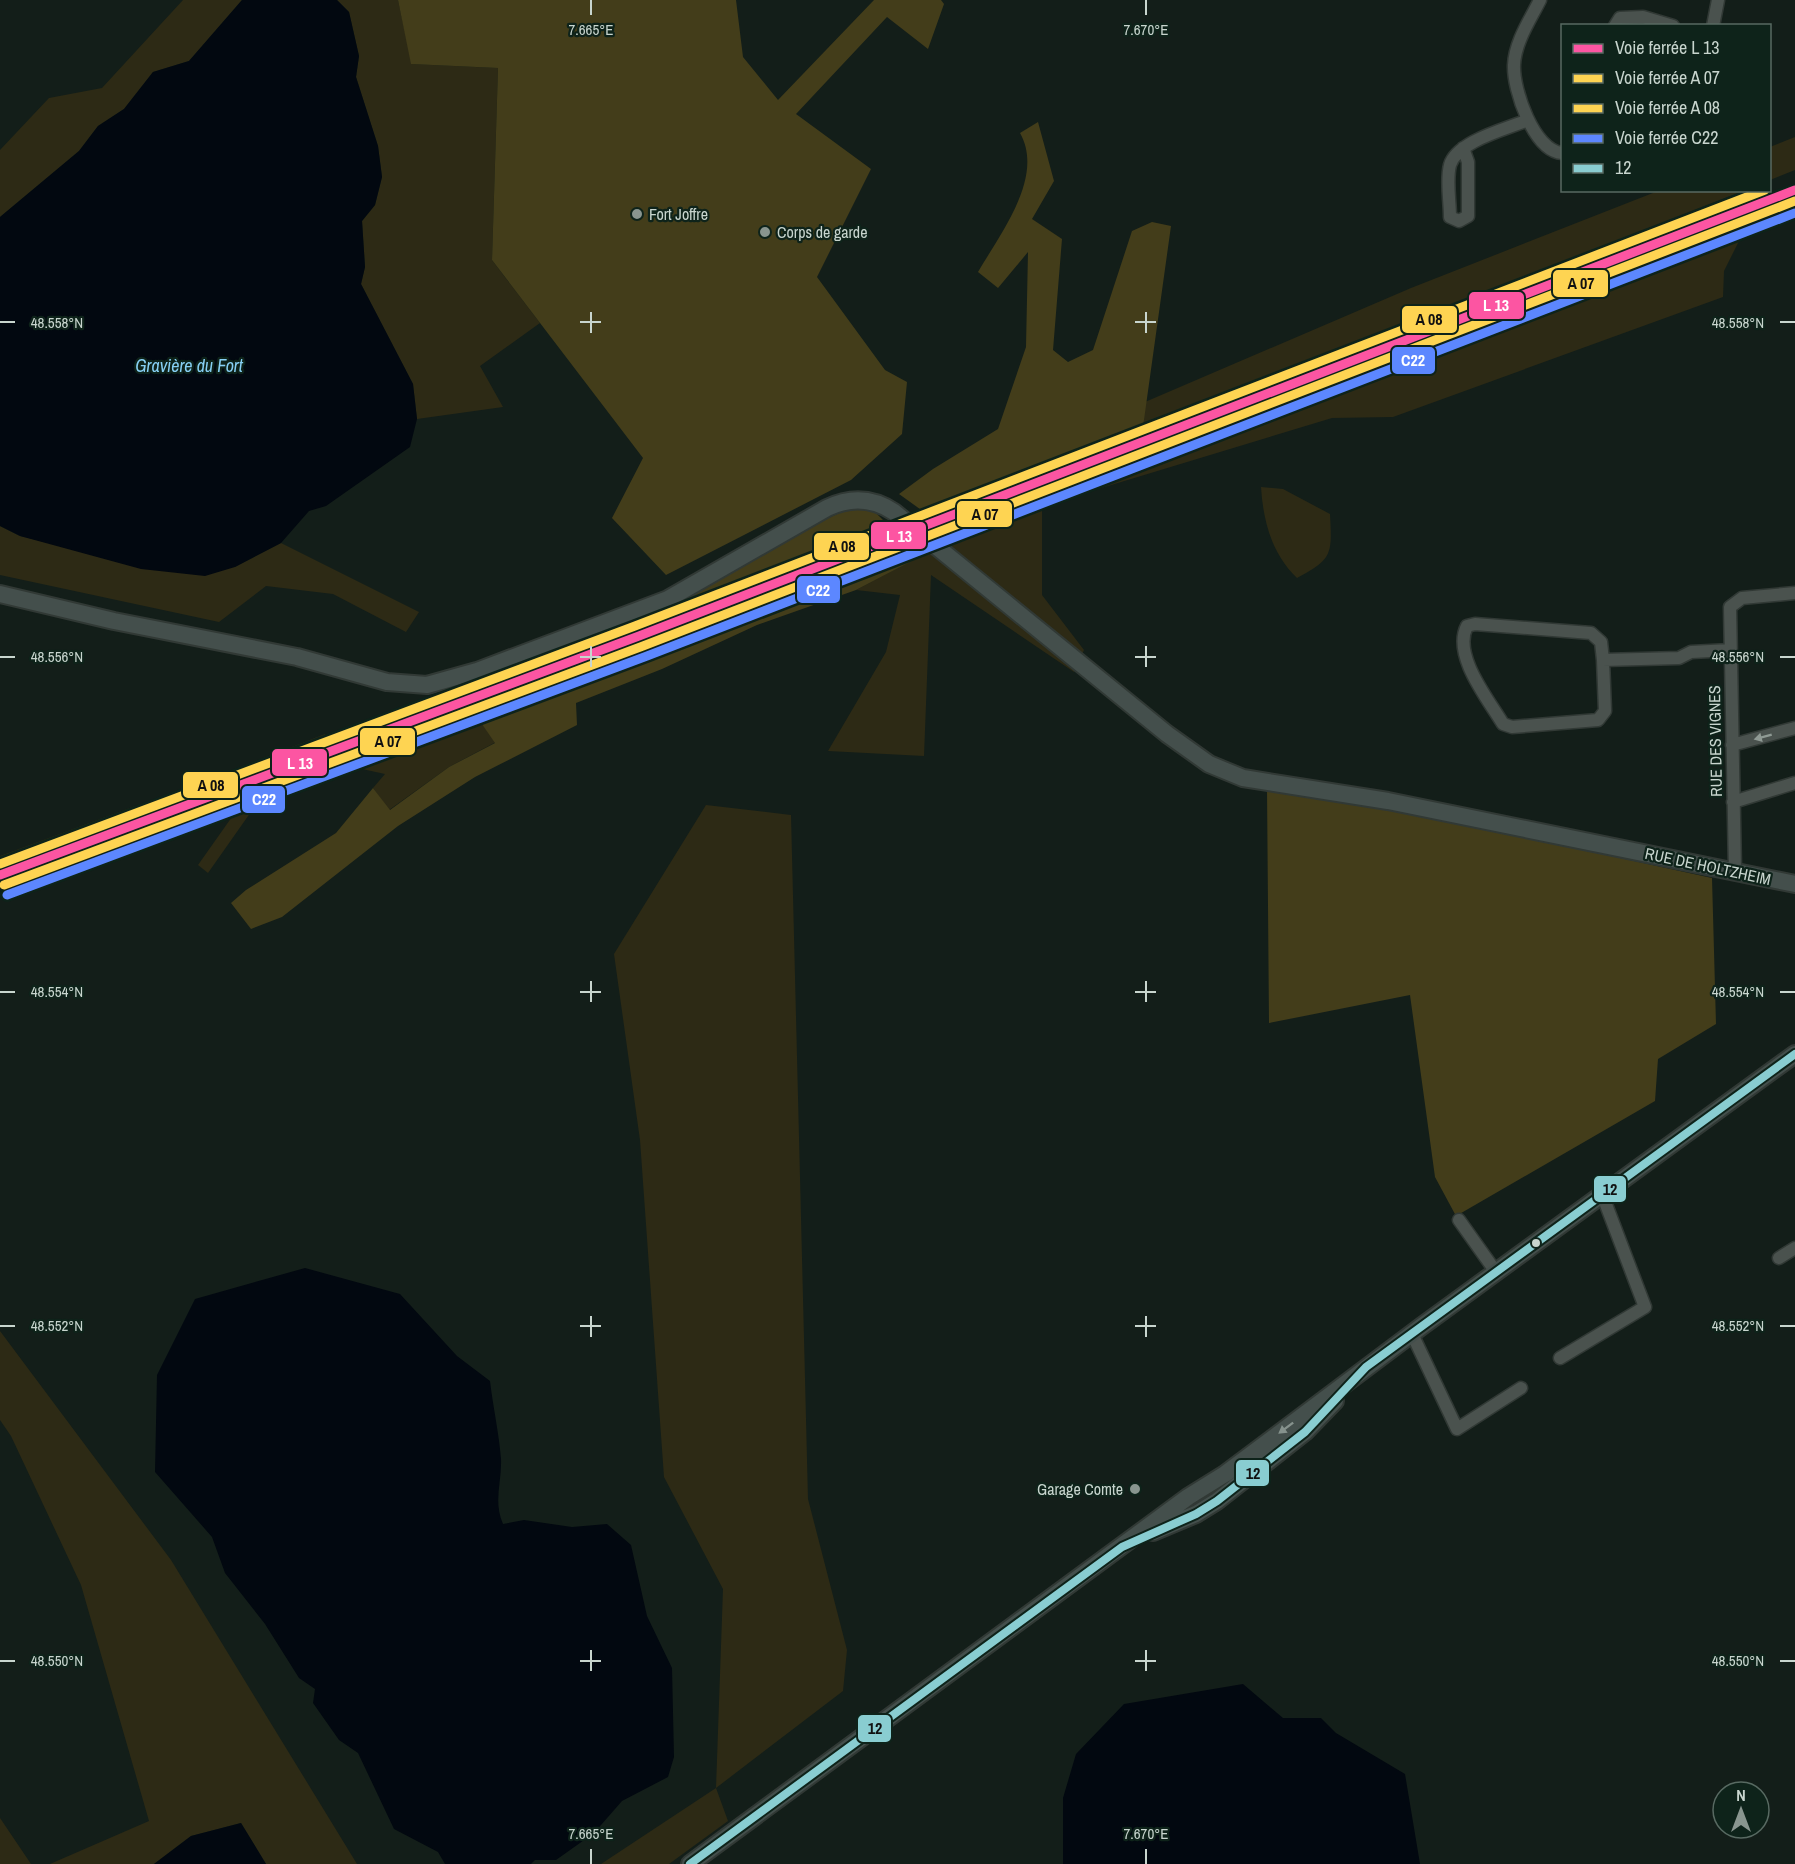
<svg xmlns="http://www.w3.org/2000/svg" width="1795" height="1864" font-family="'Archivo Narrow',sans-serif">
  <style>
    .green { fill: #2d2a15 }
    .forest { fill: #433d1a }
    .water { fill: #020810 }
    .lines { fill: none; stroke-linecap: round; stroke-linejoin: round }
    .street-casing { stroke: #313935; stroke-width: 15 }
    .secondary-casing { stroke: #313935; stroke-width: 20 }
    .street { stroke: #4a524e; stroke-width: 12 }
    .secondary { stroke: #444f4c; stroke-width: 16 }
    .bus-1-casing { stroke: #0e231a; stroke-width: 12 }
    .bus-1 { stroke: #89cdd1; stroke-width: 8 }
    .rail-1-casing { stroke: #0e231a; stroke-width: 14 }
    .rail-2-casing { stroke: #0e231a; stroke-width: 14 }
    .rail-3-casing { stroke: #0e231a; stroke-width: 14 }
    .rail-4-casing { stroke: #0e231a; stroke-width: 14 }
    .rail-1 { stroke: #fc55a2; stroke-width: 9 }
    .rail-2 { stroke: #fed452; stroke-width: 9 }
    .rail-3 { stroke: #fed452; stroke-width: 9 }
    .rail-4 { stroke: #5c87ff; stroke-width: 9 }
    .oneway { fill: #8f9a94 }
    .oneway2 { fill: #86928d }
    .ticks { fill: none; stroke: #c8d5ce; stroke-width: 2 }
    .poi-dot { fill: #89958f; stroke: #0e231a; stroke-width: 2 }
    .bus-dot { fill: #c8d5ce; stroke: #0e231a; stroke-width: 2 }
    .labels { text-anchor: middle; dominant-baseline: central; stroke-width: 4.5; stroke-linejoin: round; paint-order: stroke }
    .poi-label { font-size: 16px; fill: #c8d5ce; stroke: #0e231a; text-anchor: start }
    .street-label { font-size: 16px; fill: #c8d5ce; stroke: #0e231a }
    .water-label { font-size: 18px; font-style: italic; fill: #87d0f4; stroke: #0e231a }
    .ticks-label { font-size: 15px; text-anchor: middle; fill: #c8d5ce; stroke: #0e231a; stroke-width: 4.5; stroke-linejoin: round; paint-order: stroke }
    .line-badge { stroke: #0e231a; stroke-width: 2 }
    .badge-label { font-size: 16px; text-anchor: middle; font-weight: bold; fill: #fff }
    .pale-badge-label { font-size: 16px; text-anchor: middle; font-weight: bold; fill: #111 }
  </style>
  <rect width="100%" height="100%" fill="#131e19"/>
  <path class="green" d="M 183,0 L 242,0 L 189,61 L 153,72 L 124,109 L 98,126 L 79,151 L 0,217 L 0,150 L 49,98 L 102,88 Z
    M 337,0 L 398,0 L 412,64 L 498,68 L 492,260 L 540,323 L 480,366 L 503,407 L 417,419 L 413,384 L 361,284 L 365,267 L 362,221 L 375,205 L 382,177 L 378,146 L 356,77 L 359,56 L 349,12 Z
    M 1795,137 L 1795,170 L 1770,180 L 1770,147 Z
    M 1658,191 L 1743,191 L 1143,427 L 1145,402 L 1411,288 Z
    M 1752,215 L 1724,271 L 1723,297 L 1393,417 L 1332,418 L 1042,506 L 1042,595 L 1084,650 L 1074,672 L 931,575 L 924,756 L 828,751 L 886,652 L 900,595 L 856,590 L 926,553 L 687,631 L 474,711 L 496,742 L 449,767 L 389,810 L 373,788 L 385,774 L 339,764 L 265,792 L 208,873 L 198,865 L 246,797 L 0,887 L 0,880 L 446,716 Z
    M 1261,487 L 1283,489 L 1330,514 C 1332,554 1333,559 1297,578 C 1272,554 1263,521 1261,487 Z
    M 0,526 L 20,536 L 78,550 L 235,567 L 281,543 L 419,612 L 406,632 L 333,594 L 266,586 L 219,622 L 0,575 Z
    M 325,734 L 327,738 L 0,863 L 0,856 L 135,806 L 138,807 Z
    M 706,805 L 791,815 L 808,1499 L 847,1650 L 843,1691 L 716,1788 L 728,1821 L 669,1864 L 601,1864 L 716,1788 L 723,1589 L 664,1477 L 640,1140 L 614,954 Z
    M 0,1331 L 171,1560 L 357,1864 L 266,1864 L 241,1823 L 191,1836 L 154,1864 L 50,1864 L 149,1821 L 81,1585 L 11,1436 L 0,1420 Z
    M 0,1818 L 31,1864 L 0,1864 Z"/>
  <path class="forest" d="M 398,0 L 736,0 L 743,57 L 778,100 L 874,0 L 941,0 L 944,4 L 928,49 L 887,17 L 796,114 L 871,169 L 817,277 L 885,370 L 907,382 L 902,434 L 851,480 L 666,575 L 612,518 L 643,458 L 492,260 L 498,68 L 411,64 Z
    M 1038,122 L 1054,181 L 1032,219 L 1062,239 L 1053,350 L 1068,362 L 1093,350 L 1132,231 L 1152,222 L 1171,226 L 1143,427 L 924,512 L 899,494 L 933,469 L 998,429 L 1026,347 L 1028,252 L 998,288 L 978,272 C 1000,234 1045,177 1020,133 Z
    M 861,508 L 875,512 L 883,520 L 879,527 L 683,604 L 677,602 L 802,531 L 841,512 Z
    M 915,540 L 924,545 L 927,553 L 856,590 L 757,625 L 662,669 L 576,703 L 577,725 L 475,777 L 398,826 L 282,917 L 251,929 L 231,903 L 246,890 L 336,833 L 373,788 L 390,810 L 449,767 L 495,743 L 473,711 L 687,631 Z
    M 1267,789 L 1382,806 L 1712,878 L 1716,1024 L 1658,1059 L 1655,1101 L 1456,1216 L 1435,1177 L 1410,995 L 1269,1023 Z"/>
  <path class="water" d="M 242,0 L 337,0 L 349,12 L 359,56 L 356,77 L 378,146 L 382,177 L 375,205 L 362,221 L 365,267 L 361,284 L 413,384 L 417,419 L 410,447 L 326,506 L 309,511 L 281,543 L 235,567 L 205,576 L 141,569 L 20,536 L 0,526 L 0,217 L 79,151 L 98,126 L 124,109 L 153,72 L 189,61 Z
    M 305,1268 L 400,1294 L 457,1356 L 490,1381 C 493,1407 499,1433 501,1459 C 502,1482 493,1501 503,1524 L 524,1520 L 572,1527 L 607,1524 L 631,1545 L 647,1616 L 672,1668 L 674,1757 L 668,1777 L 622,1801 L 594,1833 L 556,1860 L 535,1860 L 531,1864 L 445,1864 L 438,1852 L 394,1829 L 358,1753 L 339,1740 L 313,1703 L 315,1689 L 299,1678 L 265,1624 L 225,1573 L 212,1537 L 155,1472 L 157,1375 L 195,1299 Z
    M 1243,1684 L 1283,1718 L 1321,1718 L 1336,1733 L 1405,1774 L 1420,1864 L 1063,1864 L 1063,1798 L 1076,1754 L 1124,1704 Z
    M 241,1823 L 266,1864 L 154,1864 L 191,1836 Z"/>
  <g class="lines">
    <g class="street-casing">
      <path id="street" d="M 1540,0 C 1530,20 1515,42 1514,65 C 1513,90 1534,151 1562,153
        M 1615,26 L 1620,18 L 1643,17 L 1673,26
        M 1713,26 L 1718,0
        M 1463,148 L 1468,162 L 1468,216 L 1459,221 L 1450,217 C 1450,201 1446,180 1450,165 C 1457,141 1507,129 1528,120
        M 1603,660 L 1605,711 L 1598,720 L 1512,727 L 1503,724 C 1488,699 1452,655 1467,626 L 1475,624 L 1591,633 L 1601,642 L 1603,660 L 1679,658 L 1691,652 L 1730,650
        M 1732,745 L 1795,728
        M 1733,802 L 1795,783
        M 1735,871 L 1730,607 L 1742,598 L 1795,593
        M 1459,1220 L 1496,1272
        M 1779,1258 L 1795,1248
        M 1410,1335 L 1414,1338 L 1457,1429 L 1521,1388
        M 1560,1358 L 1645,1307 L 1602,1194"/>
    </g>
    <g class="secondary-casing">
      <path id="secondary" d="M 0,594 L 114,621 L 297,657 L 387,682 L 427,685 L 477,671 L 668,599 L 827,508 C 850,497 873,498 894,512 L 1167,734 L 1209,764 L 1243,778 L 1388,801 L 1795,884
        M 1153,1532 L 1196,1514 L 1217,1501 L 1305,1432 L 1335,1401
        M 690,1864 L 1188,1497 L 1225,1474 L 1422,1326 L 1795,1054"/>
    </g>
    <use href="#street" class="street"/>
    <use href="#secondary" class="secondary"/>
    <g class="bus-1-casing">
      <path id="bus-1" d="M 690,1864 L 1122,1547 L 1196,1514 L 1217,1501 L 1305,1432 L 1366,1367 L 1795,1054"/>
    </g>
    <use href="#bus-1" class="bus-1"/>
    <g class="rail-1-casing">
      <path id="rail-1" d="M 0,875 L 639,636 L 1795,190"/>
    </g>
    <g class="rail-2-casing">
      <path id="rail-2" d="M 4,885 L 643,646 L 1795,201"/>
    </g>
    <g class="rail-3-casing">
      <path id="rail-3" d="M 0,864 L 635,626 L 1765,190"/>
    </g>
    <g class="rail-4-casing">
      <path id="rail-4" d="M 7,895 L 647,656 L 1795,213"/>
    </g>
    <use href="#rail-1" class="rail-1"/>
    <use href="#rail-2" class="rail-2"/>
    <use href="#rail-3" class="rail-3"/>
    <use href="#rail-4" class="rail-4"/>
  </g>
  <defs><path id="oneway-solid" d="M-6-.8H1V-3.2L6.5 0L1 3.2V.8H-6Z" transform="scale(1.5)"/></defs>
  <use class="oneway" href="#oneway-solid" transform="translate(1763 737) rotate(165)"/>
  <use class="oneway2" href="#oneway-solid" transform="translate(1286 1428) rotate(143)"/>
  <path class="ticks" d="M 591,0 L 591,15M 1146,0 L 1146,15M 591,312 L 591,333M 1146,312 L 1146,333M 0,322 L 15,322M 580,322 L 601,322M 1135,322 L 1156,322M 1780,322 L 1795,322M 591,646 L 591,667M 1146,646 L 1146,667M 0,657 L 15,657M 580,657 L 601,657M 1135,657 L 1156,657M 1780,657 L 1795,657M 591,981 L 591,1002M 1146,981 L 1146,1002M 0,992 L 15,992M 580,992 L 601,992M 1135,992 L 1156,992M 1780,992 L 1795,992M 591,1316 L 591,1337M 1146,1316 L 1146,1337M 0,1326 L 15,1326M 580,1326 L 601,1326M 1135,1326 L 1156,1326M 1780,1326 L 1795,1326M 591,1650 L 591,1671M 1146,1650 L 1146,1671M 0,1661 L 15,1661M 580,1661 L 601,1661M 1135,1661 L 1156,1661M 1780,1661 L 1795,1661M 591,1849 L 591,1864M 1146,1849 L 1146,1864"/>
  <g class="poi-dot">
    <circle cx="637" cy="214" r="6"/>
    <circle cx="765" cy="232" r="6"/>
    <circle cx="1135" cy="1489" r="6"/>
  </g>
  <circle class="bus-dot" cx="1536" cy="1243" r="5"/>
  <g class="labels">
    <g class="poi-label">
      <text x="649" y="214">Fort Joffre</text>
      <text x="777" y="232">Corps de garde</text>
      <text x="1123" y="1489" text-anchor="end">Garage Comte</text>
    </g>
    <g class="street-label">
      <text transform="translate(1715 741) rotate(-91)">RUE DES VIGNES</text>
      <text transform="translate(1708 866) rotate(12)">RUE DE HOLTZHEIM</text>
    </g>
    <g class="water-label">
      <text x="189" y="365">Gravière du Fort</text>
    </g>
  </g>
  <g class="ticks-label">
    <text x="591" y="35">7.665°E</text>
    <text x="1146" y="35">7.670°E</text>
    <text x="57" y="328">48.558°N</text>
    <text x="1738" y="328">48.558°N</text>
    <text x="57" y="662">48.556°N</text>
    <text x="1738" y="662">48.556°N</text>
    <text x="57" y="997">48.554°N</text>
    <text x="1738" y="997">48.554°N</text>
    <text x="57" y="1331">48.552°N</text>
    <text x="1738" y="1331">48.552°N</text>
    <text x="57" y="1666">48.550°N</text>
    <text x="1738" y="1666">48.550°N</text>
    <text x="591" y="1839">7.665°E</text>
    <text x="1146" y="1839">7.670°E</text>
  </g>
  <g class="line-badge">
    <rect x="1552" y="269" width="57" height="29" rx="6" fill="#fed452"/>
    <rect x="1468" y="291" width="57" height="29" rx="6" fill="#fc55a2"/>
    <rect x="1401" y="305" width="57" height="29" rx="6" fill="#fed452"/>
    <rect x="1391" y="346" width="45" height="29" rx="6" fill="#5c87ff"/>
    <rect x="956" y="500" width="57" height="28" rx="6" fill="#fed452"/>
    <rect x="870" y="521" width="57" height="29" rx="6" fill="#fc55a2"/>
    <rect x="813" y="532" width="57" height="29" rx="6" fill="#fed452"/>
    <rect x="796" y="575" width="45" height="29" rx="6" fill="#5c87ff"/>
    <rect x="359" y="727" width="57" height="29" rx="6" fill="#fed452"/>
    <rect x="271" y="748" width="57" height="29" rx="6" fill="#fc55a2"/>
    <rect x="182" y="771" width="57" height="28" rx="6" fill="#fed452"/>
    <rect x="241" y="785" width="45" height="29" rx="6" fill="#5c87ff"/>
    <rect x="1593" y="1175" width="34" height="28" rx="6" fill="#89cdd1"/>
    <rect x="1235" y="1459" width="35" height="28" rx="6" fill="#89cdd1"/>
    <rect x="857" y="1714" width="35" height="29" rx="6" fill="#89cdd1"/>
  </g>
  <g class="badge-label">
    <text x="1496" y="311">L 13</text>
    <text x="1413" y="366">C22</text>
    <text x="899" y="542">L 13</text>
    <text x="818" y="596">C22</text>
    <text x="300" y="769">L 13</text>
    <text x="264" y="805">C22</text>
  </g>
  <g class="pale-badge-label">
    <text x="1581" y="289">A 07</text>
    <text x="1429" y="325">A 08</text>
    <text x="985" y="520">A 07</text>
    <text x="842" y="552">A 08</text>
    <text x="388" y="747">A 07</text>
    <text x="211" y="791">A 08</text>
    <text x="1610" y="1195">12</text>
    <text x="1253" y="1479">12</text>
    <text x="875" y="1734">12</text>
  </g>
  <rect x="1561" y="24" width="210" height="168" fill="#0e231a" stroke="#586a62" stroke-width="1.5"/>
  <rect x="1573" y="44" width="30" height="9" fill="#fc55a2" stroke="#586a62" stroke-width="1.5"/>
  <text x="1615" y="54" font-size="18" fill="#c8d5ce">Voie ferrée L 13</text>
  <rect x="1573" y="74" width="30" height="9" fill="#fed452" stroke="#586a62" stroke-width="1.5"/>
  <text x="1615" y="84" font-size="18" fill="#c8d5ce">Voie ferrée A 07</text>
  <rect x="1573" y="104" width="30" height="9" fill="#fed452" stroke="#586a62" stroke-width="1.5"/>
  <text x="1615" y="114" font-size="18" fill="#c8d5ce">Voie ferrée A 08</text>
  <rect x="1573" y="134" width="30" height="9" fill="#5c87ff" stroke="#586a62" stroke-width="1.5"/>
  <text x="1615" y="144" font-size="18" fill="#c8d5ce">Voie ferrée C22</text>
  <rect x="1573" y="164" width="30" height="9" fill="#89cdd1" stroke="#586a62" stroke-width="1.5"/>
  <text x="1615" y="174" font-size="18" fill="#c8d5ce">12</text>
  <g transform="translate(1741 1810)"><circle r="28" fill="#0e231a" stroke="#586a62" stroke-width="1.5"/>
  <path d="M0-4.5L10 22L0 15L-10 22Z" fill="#89958f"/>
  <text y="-9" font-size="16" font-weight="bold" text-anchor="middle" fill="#c8d5ce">N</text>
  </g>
</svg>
